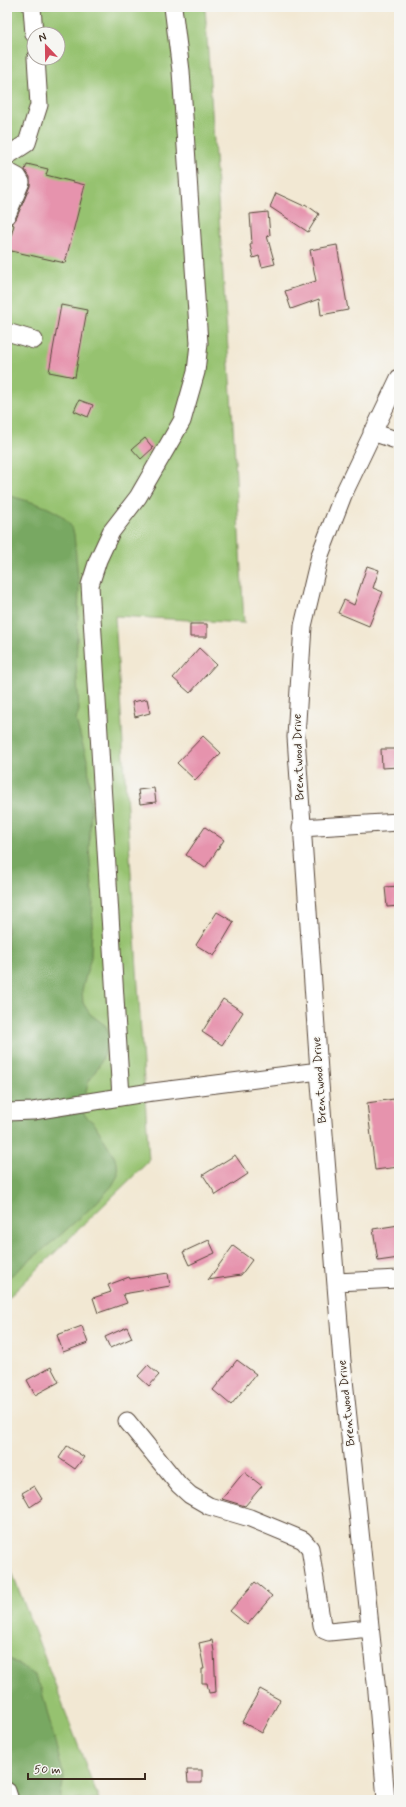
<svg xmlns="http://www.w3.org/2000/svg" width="406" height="1807" font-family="Mynerve,sans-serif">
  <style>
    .green { fill: #96c270; stroke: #687647; fill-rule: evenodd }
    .forest { fill: #78a862; stroke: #5a6940 }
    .building { fill: #e693ad }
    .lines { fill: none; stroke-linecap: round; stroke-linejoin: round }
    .minor-casing { stroke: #564639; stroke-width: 19 }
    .minor { stroke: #fff; stroke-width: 17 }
    .labels { text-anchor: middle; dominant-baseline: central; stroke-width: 3; stroke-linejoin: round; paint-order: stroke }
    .street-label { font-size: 12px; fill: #3b2a1e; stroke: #f6f6f2 }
  </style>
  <rect width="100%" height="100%" fill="#f6f6f2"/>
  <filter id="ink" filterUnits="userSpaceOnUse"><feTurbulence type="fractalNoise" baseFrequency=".025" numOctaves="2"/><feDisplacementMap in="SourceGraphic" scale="8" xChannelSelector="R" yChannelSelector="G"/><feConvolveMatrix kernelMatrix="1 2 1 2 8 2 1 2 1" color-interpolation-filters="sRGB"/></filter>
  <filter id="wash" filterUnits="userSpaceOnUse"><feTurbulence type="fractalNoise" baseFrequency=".012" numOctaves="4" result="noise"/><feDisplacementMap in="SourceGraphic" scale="16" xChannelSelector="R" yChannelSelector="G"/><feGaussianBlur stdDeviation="0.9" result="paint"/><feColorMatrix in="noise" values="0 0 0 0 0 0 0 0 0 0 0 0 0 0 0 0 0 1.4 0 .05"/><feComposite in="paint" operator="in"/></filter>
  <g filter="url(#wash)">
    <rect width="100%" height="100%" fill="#f2e8d3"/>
    <path class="green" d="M 7,7 L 205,7 L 233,424 L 244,623 L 115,616 L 149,1161 L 7,1299 ZM 34,34 L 58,34 L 58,58 L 34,58 Z
      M 7,1559 L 99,1800 L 7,1800 Z"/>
    <path class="forest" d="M 7,495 C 29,502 68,508 74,534 L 79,590 L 76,663 L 79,710 L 76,720 L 88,763 L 91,809 L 89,847 L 93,899 L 91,957 L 82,990 L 83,1003 L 90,1014 L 106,1026 L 110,1038 L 101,1062 L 88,1083 L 82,1109 L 84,1115 L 94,1123 L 112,1152 L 117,1163 L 118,1175 L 112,1186 L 94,1205 L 57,1238 L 7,1279 Z
      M 7,1659 L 10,1659 L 34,1675 L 41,1688 L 64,1777 L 60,1800 L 7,1800 Z"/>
    <g id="blocks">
      <path class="building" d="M 27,164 L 48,169 L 46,175 L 85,185 L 65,263 L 7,250 L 14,225 L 12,224 L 16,219 L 30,186 L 30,177 L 25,170 Z
        M 276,193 L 304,206 L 305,204 L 319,214 L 308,232 L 270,207 Z
        M 268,212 L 270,235 L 267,236 L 275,264 L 262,267 L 259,256 L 253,258 L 250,245 L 252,244 L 250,214 Z
        M 337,245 L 348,310 L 321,315 L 319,299 L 291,309 L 285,291 L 316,281 L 310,250 Z
        M 61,305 L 87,310 L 75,377 L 49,372 Z
        M 79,400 L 93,405 L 88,417 L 74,411 Z
        M 145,438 L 153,448 L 141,459 L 132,449 Z
        M 367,566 L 379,570 L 373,588 L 383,592 L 369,626 L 338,613 L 344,600 L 354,605 Z
        M 190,624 L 207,624 L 207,637 L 190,637 Z
        M 199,648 L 216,664 L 190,693 L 173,678 Z
        M 147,699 L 150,713 L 135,717 L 132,702 Z
        M 203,736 L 221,753 L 195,780 L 177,763 Z
        M 381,749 L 399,749 L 399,767 L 382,768 Z
        M 154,788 L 156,802 L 140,804 L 138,790 Z
        M 205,827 L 224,840 L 205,868 L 186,855 Z
        M 399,886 L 399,906 L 387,907 L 385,887 Z
        M 217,912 L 234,922 L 214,956 L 196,945 Z
        M 223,999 L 243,1012 L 222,1045 L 202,1032 Z
        M 394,1099 L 397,1120 L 399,1120 L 399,1167 L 375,1170 L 367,1103 Z
        M 235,1155 L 248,1174 L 216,1195 L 203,1175 Z
        M 399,1225 L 399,1258 L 378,1261 L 373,1229 Z
        M 209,1240 L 215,1253 L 189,1265 L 183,1252 Z
        M 233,1246 L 252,1260 L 241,1275 L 208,1280 Z
        M 168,1273 L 170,1286 L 123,1294 L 127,1303 L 98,1313 L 93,1298 L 111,1292 L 108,1285 L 129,1277 L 130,1279 Z
        M 82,1326 L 88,1343 L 63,1352 L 57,1335 Z
        M 127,1327 L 132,1338 L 110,1348 L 105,1337 Z
        M 237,1360 L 256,1374 L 231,1405 L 213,1390 Z
        M 148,1365 L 159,1375 L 149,1386 L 138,1376 Z
        M 51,1367 L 59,1382 L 35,1395 L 27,1380 Z
        M 67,1446 L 84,1457 L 75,1469 L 59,1458 Z
        M 244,1472 L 262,1486 L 245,1506 L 222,1499 Z
        M 34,1486 L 42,1499 L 30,1507 L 22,1493 Z
        M 255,1582 L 272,1596 L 247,1625 L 230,1611 Z
        M 212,1640 L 214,1651 L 216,1692 L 209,1693 L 207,1683 L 202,1683 L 202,1669 L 204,1669 L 199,1643 Z
        M 260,1689 L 280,1700 L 262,1733 L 242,1722 Z
        M 187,1770 L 202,1770 L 202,1783 L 188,1783 Z"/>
    </g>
  </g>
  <g filter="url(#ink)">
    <use href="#blocks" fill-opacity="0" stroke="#564639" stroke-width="1"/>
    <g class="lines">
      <g class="minor-casing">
        <path id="minor" d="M 32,7 L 34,34
          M 7,156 L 27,143 L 39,105 L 36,58
          M 7,171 L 18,177 L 21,182 L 7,215
          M 7,332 L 34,340
          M 372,432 L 399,441
          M 301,828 L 399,822
          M 121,1097 L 90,585 L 98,560 L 111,532 L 138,497 L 182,421 L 196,372 L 199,343 L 181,71 L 173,7
          M 7,1112 L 33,1111 L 145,1093 L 319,1071
          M 336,1282 L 399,1279
          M 127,1421 L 179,1485 L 190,1495 L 209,1506 L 250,1518 L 303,1540 L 310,1548 L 322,1625 L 324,1630 L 329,1632 L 370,1628
          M 7,1791 L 10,1800
          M 386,1800 L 377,1692 L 342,1361 L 319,1071 L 296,737 L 303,626 L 320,555 L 343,495 L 399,378"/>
      </g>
      <use href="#minor" class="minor"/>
    </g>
  </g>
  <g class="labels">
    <g class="street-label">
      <text transform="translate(299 757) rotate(-92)">Brentwood Drive</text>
      <text transform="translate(320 1080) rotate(-94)">Brentwood Drive</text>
      <text transform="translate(347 1403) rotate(-96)">Brentwood Drive</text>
    </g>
  </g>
  <rect width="406" height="1807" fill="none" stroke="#f6f6f2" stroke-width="24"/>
  <g transform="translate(46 46) rotate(338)"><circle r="19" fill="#f6f6f2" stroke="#aba49d"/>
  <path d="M0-3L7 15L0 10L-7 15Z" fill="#d1495b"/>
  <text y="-6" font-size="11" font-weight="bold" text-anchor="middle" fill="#3b2a1e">N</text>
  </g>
  <path d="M28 1773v6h117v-6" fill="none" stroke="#3b2a1e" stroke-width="2"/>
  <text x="34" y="1773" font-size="12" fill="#3b2a1e" stroke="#f6f6f2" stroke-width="3" paint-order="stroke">50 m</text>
</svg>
